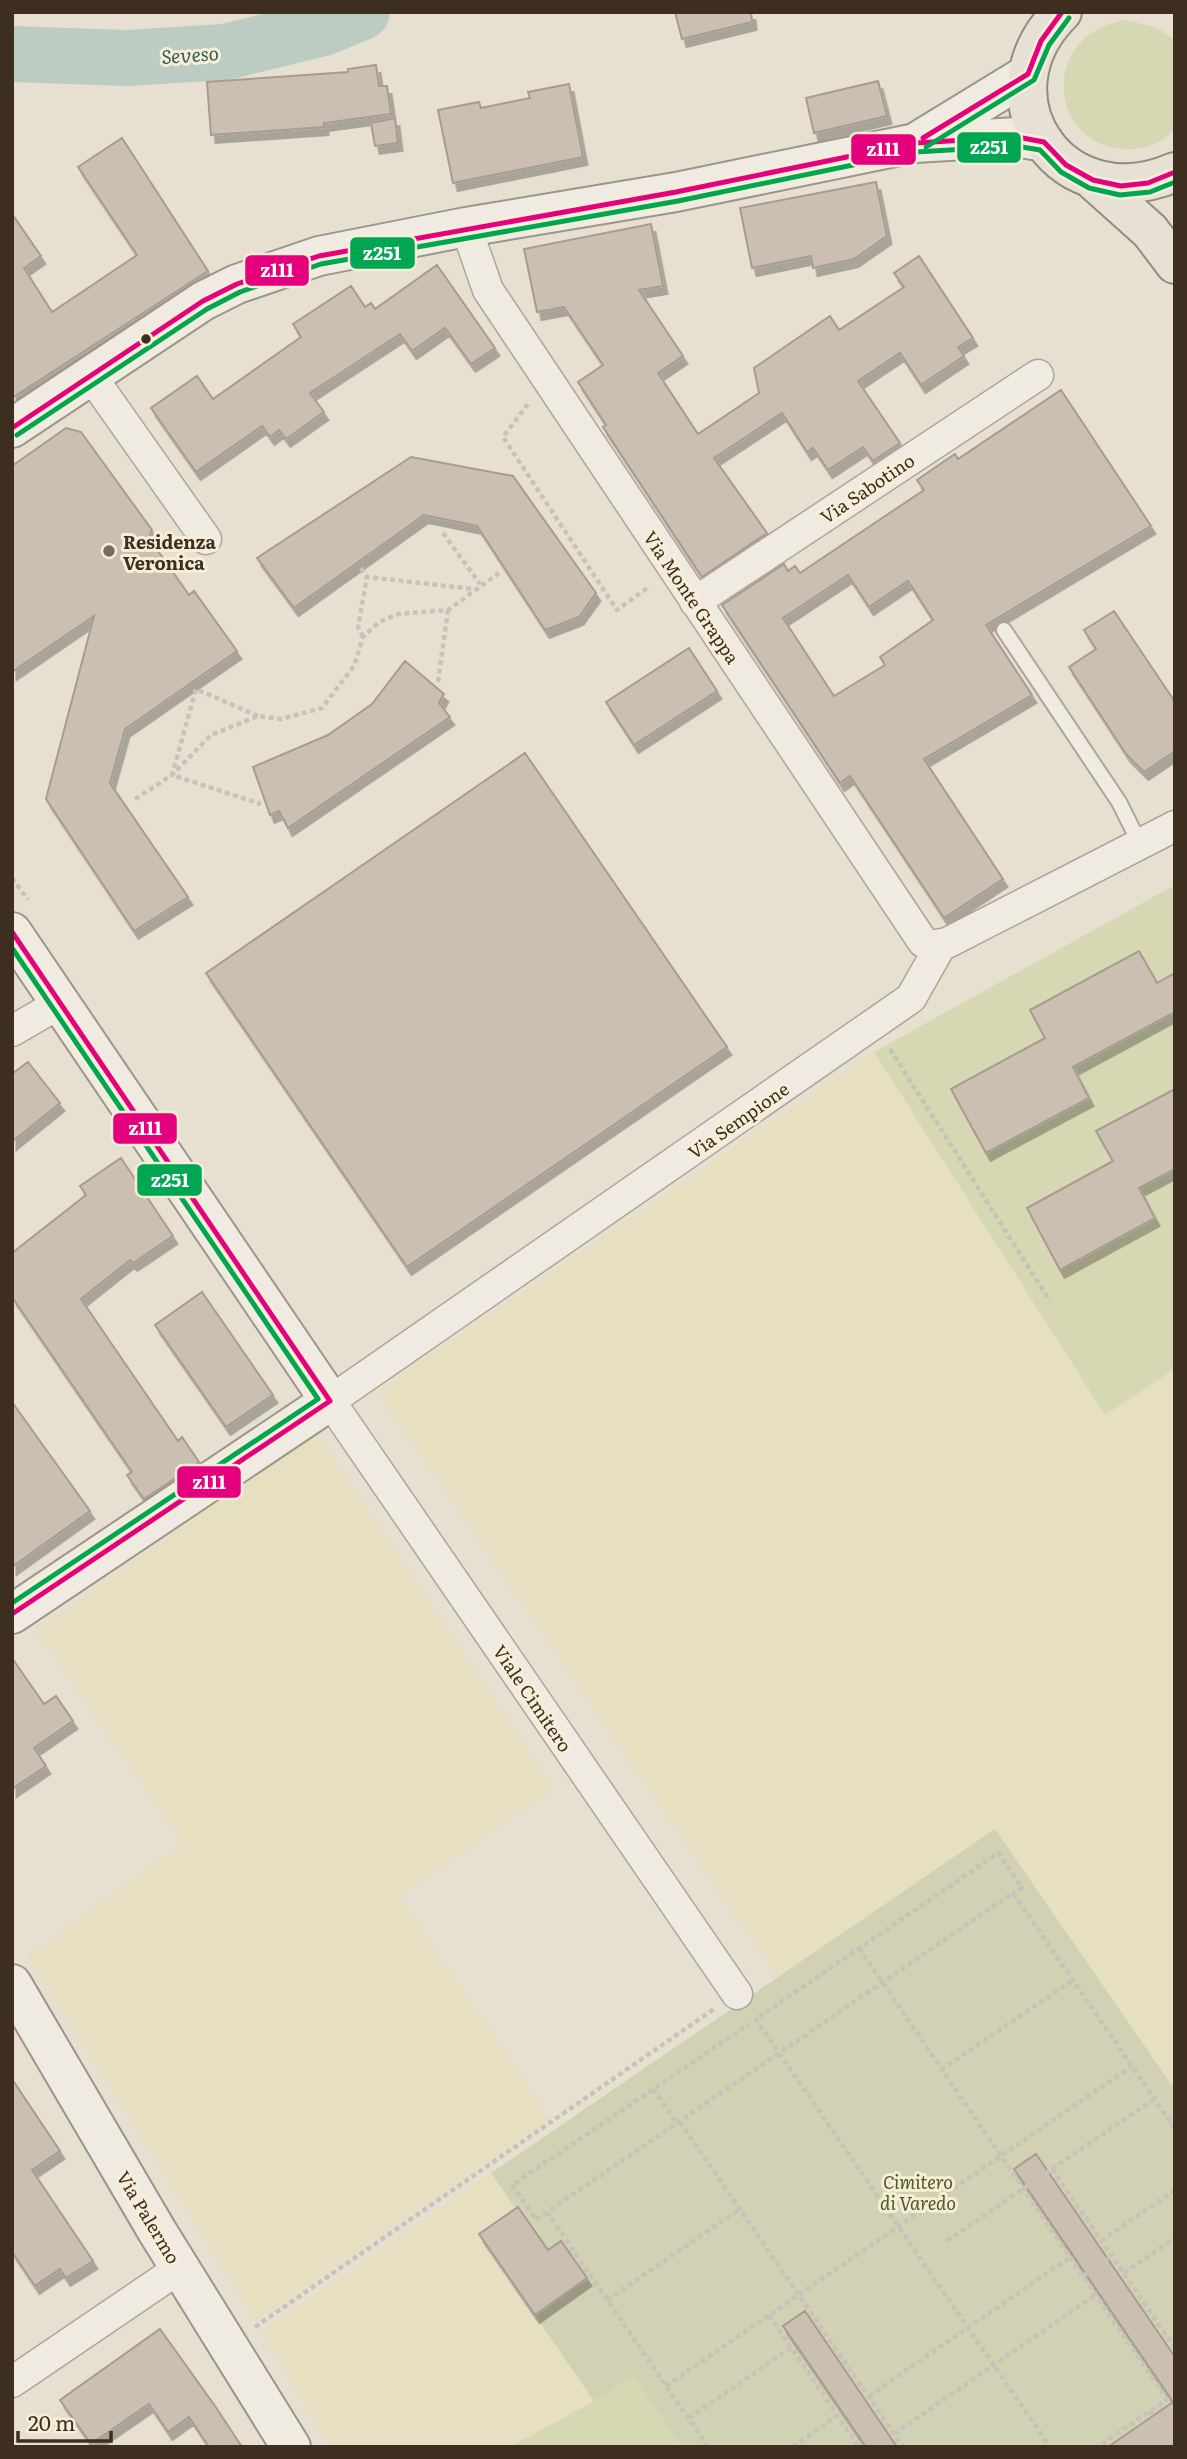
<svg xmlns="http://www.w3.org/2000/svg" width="1187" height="2459" font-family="Literata,serif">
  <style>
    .farmland { fill: #e6dfc2 }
    .green { fill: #d6d7b3 }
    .cemetery { fill: #d1d1b3 }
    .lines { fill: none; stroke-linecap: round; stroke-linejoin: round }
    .river { stroke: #bcccc2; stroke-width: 56 }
    .building { fill: #cbbfb2; stroke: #a89c90; stroke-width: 2; fill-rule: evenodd; filter: url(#shadow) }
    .lane-casing { stroke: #ada599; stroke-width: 18 }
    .street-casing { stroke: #ada599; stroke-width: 33 }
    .secondary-casing { stroke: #9c958a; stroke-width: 42 }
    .primary-casing { stroke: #928b80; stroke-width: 42 }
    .path { stroke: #c8c2b9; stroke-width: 4.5; stroke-dasharray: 5 3.5; stroke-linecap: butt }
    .lane { stroke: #efebe3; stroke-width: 14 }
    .street { stroke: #efebe3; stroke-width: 30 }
    .secondary { stroke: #efebe3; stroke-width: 38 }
    .primary { stroke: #e6e1d4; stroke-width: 38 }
    .bus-1-casing { stroke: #f7eed8; stroke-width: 10 }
    .bus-2-casing { stroke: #f7eed8; stroke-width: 10 }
    .bus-1 { stroke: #e5007d; stroke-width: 5 }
    .bus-2 { stroke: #00a651; stroke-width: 5 }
    .bus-dot { fill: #3d2e20; stroke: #f7eed8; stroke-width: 2.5 }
    .poi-dot { fill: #786c5e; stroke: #f7eed8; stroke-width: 2.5 }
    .labels { text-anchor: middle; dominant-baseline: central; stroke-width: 6; stroke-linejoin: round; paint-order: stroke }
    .street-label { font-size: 18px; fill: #3d2e20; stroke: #f7eed8 }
    .poi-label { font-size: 18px; font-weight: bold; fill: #3d2e20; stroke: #f7eed8; text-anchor: start }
    .park-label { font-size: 18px; font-style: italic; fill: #4d5a26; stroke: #f7eed8 }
    .water-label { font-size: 19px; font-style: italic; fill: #2f5d5a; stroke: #f7eed8 }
    .line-badge { stroke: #f7eed8; stroke-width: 2.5 }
    .badge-label { font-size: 19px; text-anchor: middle; font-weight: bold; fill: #fff }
  </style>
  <defs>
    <filter id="shadow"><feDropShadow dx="4.5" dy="8" stdDeviation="0" flood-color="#0004"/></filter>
  </defs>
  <rect width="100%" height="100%" fill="#e7e0d1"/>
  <path class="farmland" d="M 874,1052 L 1104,1414 L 1175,1370 L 1175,2090 L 995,1830 L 778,1978 L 377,1391 Z
    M 313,1428 L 553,1789 L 399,1896 L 550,2119 L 256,2321 L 29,1956 L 183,1843 L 37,1632 Z
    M 491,2173 L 516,2209 L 480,2234 L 594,2401 L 510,2447 L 330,2447 L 261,2332 Z"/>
  <path class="green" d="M 1126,20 L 1158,28 L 1175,41 L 1175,129 C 1165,141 1148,149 1132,149 C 1047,152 1037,33 1126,20 Z
    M 1175,885 L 1175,1369 L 1105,1415 L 874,1052 Z
    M 632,2374 L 682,2447 L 510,2447 L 594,2401 Z"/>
  <path class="cemetery" d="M 995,1829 L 1175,2090 L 1175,2447 L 682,2447 L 632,2375 L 594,2401 L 479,2234 L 516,2209 L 491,2173 Z"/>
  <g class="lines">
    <path class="river" d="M 12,54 L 127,58 L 225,52 L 323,28 L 362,12"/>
  </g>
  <path class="building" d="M 675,12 L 751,12 L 752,22 L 682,39 Z
    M 376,65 L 379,86 L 387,86 L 391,114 L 324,123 L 324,127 L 211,135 L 207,82 L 348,72 L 348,69 Z
    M 878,81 L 887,116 L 814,133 L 806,98 Z
    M 569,84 L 583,157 L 453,183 L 438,110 L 479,102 L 481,108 L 530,98 L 528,92 Z
    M 395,118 L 398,143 L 375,146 L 371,123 Z
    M 122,138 L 208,271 L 12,398 L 12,214 L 41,256 L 24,268 L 52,312 L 137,255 L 78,167 Z
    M 876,182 L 887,236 L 854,259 L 813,268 L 811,256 L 752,268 L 740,208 Z
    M 651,224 L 663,286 L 639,290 L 683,356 L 658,373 L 698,434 L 759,393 L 754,368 L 830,316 L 839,330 L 904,287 L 894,273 L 919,256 L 973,338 L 958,347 L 964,356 L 921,385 L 900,353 L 858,381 L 900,443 L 873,461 L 863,447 L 828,470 L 813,448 L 807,452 L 782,413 L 714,458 L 767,533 L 702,577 L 603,427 L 606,425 L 578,382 L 603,365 L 564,307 L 537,312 L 524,249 Z
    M 437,265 L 495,348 L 471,364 L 445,328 L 412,351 L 400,334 L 310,393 L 324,412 L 286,439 L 279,430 L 270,437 L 262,426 L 196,472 L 151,408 L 197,376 L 213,399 L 301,337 L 293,324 L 351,286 L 365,307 L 371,303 L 375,309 Z
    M 1061,390 L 1151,526 L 986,625 L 1032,695 L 924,759 L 1003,879 L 944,918 L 850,776 L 840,783 L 722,605 L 784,564 L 788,571 L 795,566 L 800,573 L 924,490 L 917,480 L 955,454 L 958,459 ZM 848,575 L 869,607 L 908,581 L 933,620 L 880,657 L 885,665 L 834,696 L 783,618 Z
    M 66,428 L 81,432 L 152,530 L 149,538 L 189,595 L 194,591 L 237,651 L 125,729 L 110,783 L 188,897 L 134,931 L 46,799 L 94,616 L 12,672 L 12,466 Z
    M 411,457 L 513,476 L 596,593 L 579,617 L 545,630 L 477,526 L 424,515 L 294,608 L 257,558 Z
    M 1114,611 L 1175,702 L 1175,751 L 1144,772 L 1126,754 L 1069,667 L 1096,649 L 1084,630 Z
    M 689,648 L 717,691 L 634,745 L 606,702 Z
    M 405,661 L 444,694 L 439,703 L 450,717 L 288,828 L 279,811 L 270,815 L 253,767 L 328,735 L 372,704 Z
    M 525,753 L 727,1047 L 407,1267 L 206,973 Z
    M 1139,951 L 1157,983 L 1175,973 L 1175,1012 L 1073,1067 L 1089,1098 L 986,1153 L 951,1089 L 1045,1038 L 1030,1010 Z
    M 28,1062 L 60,1103 L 12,1142 L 12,1074 Z
    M 1175,1089 L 1175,1169 L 1139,1188 L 1155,1218 L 1060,1270 L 1027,1208 L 1113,1161 L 1096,1131 Z
    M 121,1158 L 173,1236 L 133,1263 L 130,1260 L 81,1299 L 178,1441 L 182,1437 L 199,1462 L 144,1499 L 127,1475 L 132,1472 L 12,1297 L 12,1253 L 86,1195 L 80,1186 Z
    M 202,1292 L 273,1395 L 226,1427 L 155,1325 Z
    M 12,1402 L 90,1511 L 12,1567 Z
    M 12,1658 L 44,1704 L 56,1696 L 73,1721 L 34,1748 L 46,1766 L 12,1789 Z
    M 12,2079 L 60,2151 L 32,2170 L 93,2261 L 66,2278 L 60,2269 L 35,2286 L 12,2252 Z
    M 1036,2154 L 1175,2357 L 1175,2447 L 1108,2447 L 1173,2402 L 1014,2169 Z
    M 518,2207 L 548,2250 L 561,2241 L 587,2278 L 535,2315 L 479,2234 Z
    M 805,2311 L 830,2348 L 897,2447 L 866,2447 L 810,2365 L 783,2326 Z
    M 160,2329 L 215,2406 L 242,2447 L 209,2447 L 189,2417 L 168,2432 L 149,2404 L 91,2444 L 60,2400 Z"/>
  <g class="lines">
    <g class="lane-casing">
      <path id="lane" d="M 1004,630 L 1119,802 L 1140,844"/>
    </g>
    <g class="street-casing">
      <path id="street" d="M 466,227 L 488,290 L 923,942 L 932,946 L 947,943 L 1175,826
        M 91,376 L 206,539
        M 695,602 L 1038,375
        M 12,1031 L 62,1002
        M 737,1994 L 330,1401 L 911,998 L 941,945
        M 12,2382 L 180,2268"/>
    </g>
    <g class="secondary-casing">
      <path id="secondary" d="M 920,140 L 1028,74
        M 12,428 L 203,301 L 237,284 L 319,256 L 466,227 L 676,192 L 915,143 L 1017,137 L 1044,142
        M 12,932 L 330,1401 L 12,1614
        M 12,1984 L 157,2231 L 291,2447"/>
    </g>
    <g class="primary-casing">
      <path id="primary" d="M 1062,12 C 976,98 1063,221 1175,172
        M 1093,180 L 1150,231 L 1175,264"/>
    </g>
    <path class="path" d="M 528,404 L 503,437 L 617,610 L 650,586
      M 443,533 L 480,584
      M 361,568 L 367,577 L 473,589
      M 363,637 L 358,627 L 367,577
      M 438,682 L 448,610
      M 258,716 L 196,689 L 172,775 L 261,804
      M 135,799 L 172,775 L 211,735 L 258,716 L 281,719 L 322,708 L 354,666 L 363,637 L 379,622 L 398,614 L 448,610 L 499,573
      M 12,878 L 28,900
      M 890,1049 L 1050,1301
      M 859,1948 L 1167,2399 L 1098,2447
      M 759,2017 L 998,1853 L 1022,1888 L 1013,1893
      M 755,2018 L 1050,2447
      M 941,2070 L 1073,1980
      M 653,2089 L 677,2123
      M 680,2122 L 903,2447
      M 1052,2169 L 1175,2348
      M 547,2212 L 536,2220 L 512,2185 L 749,2024
      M 947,2241 L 1154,2099
      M 1101,2241 L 1175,2190
      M 1124,2273 L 1175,2238
      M 1083,2276 L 1112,2256
      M 607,2300 L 740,2209
      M 769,2315 L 859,2447
      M 255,2327 L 714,2009
      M 666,2386 L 1132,2066
      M 869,2396 L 1069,2258
      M 1150,2411 L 1175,2446
      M 689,2418 L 792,2347
      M 894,2434 L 1095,2295
      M 708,2447 L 547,2212 L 1013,1893 L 1175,2129
      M 793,2447 L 838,2415"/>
    <use href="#lane" class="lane"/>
    <use href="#street" class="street"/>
    <use href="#secondary" class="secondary"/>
    <use href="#primary" class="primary"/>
    <g class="bus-1-casing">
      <path id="bus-1" d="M 923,138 L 1028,74 L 1041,41 L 1062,12
        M 12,428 L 203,301 L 237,284 L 319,256 L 676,192 L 915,143 L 1017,137 L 1044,142 L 1066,165 L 1093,180 L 1121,186 L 1148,183 L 1175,172
        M 12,932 L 330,1401 L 12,1614"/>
    </g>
    <g class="bus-2-casing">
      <path id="bus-2" d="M 926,147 L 1034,80 L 1049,45 L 1069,18
        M 17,435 L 207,309 L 240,292 L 321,264 L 678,201 L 916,152 L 1016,146 L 1040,150 L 1061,172 L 1089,188 L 1120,195 L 1150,192 L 1175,182
        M 12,948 L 318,1399 L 12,1603"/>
    </g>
    <use href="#bus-1" class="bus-1"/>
    <use href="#bus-2" class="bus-2"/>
  </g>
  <circle class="bus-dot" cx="146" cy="339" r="6"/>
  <circle class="poi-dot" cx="109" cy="551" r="7"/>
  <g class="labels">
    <g class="street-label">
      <text transform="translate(867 488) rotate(-34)">Via Sabotino</text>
      <text transform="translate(692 597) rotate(56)">Via Monte Grappa</text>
      <text transform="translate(738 1120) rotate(-35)">Via Sempione</text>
      <text transform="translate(533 1698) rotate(56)">Viale Cimitero</text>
      <text transform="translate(149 2217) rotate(59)">Via Palermo</text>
    </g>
    <g class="poi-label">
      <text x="123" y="541">Residenza<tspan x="123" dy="21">Veronica</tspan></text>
    </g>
    <g class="park-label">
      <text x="918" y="2181">Cimitero<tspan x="918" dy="21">di Varedo</tspan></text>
    </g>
    <g class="water-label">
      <text transform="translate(190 54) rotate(-4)">Seveso</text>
    </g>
  </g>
  <g class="line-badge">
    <rect x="956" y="131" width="66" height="33" rx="7" fill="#00a651"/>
    <rect x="850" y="133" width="67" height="33" rx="7" fill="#e5007d"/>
    <rect x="349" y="236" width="67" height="34" rx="7" fill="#00a651"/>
    <rect x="244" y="254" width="66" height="33" rx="7" fill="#e5007d"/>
    <rect x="112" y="1112" width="66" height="33" rx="7" fill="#e5007d"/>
    <rect x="136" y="1163" width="67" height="34" rx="7" fill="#00a651"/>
    <rect x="176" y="1465" width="66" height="34" rx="7" fill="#e5007d"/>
  </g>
  <g class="badge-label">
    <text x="989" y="154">z251</text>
    <text x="883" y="156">z111</text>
    <text x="382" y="260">z251</text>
    <text x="277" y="277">z111</text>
    <text x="145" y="1135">z111</text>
    <text x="170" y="1187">z251</text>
    <text x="209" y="1489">z111</text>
  </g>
  <rect width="1187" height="2459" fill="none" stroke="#3d2e20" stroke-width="28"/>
  <path d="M18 2431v10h93v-10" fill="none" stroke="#3d2e20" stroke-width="3.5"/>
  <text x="28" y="2431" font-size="21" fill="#3d2e20" stroke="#f7eed8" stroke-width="5" paint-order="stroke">20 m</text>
</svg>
